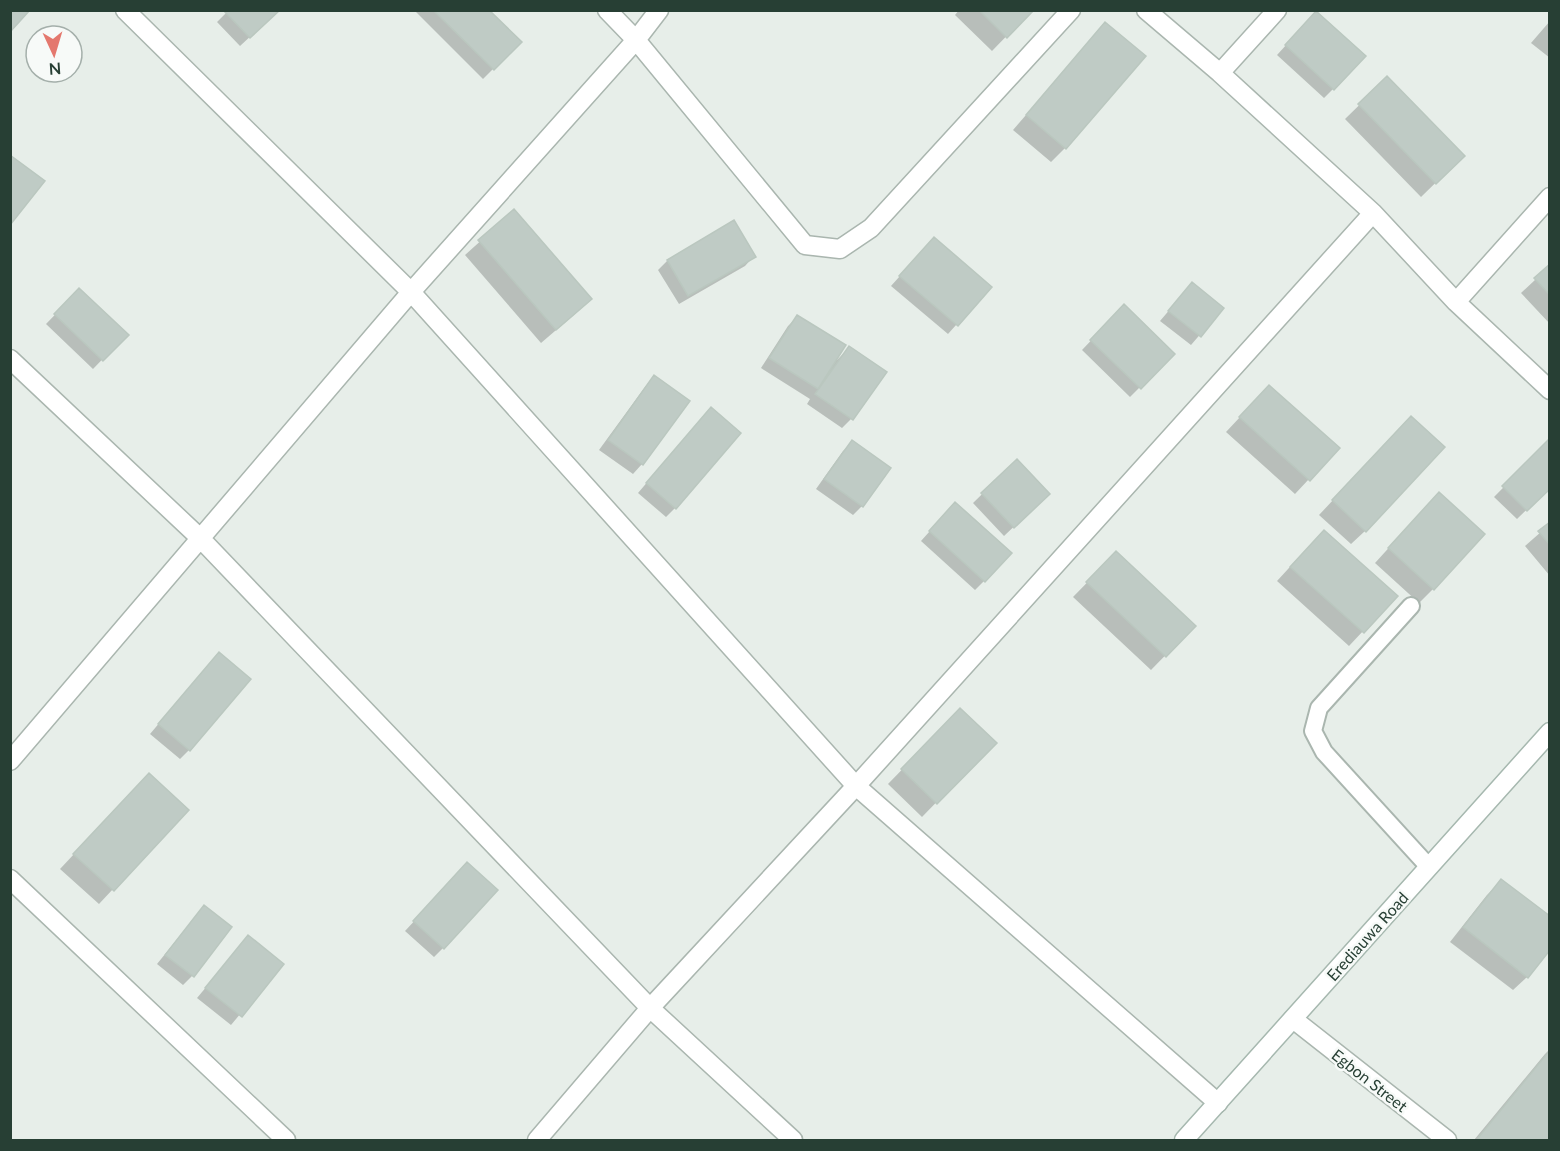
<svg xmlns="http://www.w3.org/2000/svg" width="1560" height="1151" font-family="Lato,sans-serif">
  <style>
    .shadow { fill: #0003 }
    .building { fill: #bfcbc5; stroke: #bac7bf; stroke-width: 1.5 }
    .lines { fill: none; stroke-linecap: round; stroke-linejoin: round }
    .lane-casing { stroke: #aab6af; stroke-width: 20 }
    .street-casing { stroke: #aab6af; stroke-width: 21 }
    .secondary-casing { stroke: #a6b8af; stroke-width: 21 }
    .lane { stroke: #fff; stroke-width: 16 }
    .street { stroke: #fff; stroke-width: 18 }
    .secondary { stroke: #fff; stroke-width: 18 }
    .labels { text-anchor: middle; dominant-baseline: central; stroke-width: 5; stroke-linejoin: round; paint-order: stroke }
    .street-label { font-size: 16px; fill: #273f34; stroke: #f7faf8 }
  </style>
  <rect width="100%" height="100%" fill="#e7eee9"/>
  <path class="shadow" d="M 229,10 L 279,10 L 240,46 L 217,22 Z
    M 417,10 L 487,10 L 520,42 L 483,79 L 416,12 Z
    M 959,10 L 1032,10 L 992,51 L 955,15 Z
    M 1550,21 L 1550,58 L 1531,43 Z
    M 1307,22 L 1333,89 L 1324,98 L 1277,55 Z
    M 1105,24 L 1065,148 L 1051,162 L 1013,130 Z
    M 1387,78 L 1463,156 L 1421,197 L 1345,119 Z
    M 514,211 L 576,313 L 541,343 L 465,255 Z
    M 734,222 L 754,256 L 745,266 L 679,304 L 658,270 L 667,261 Z
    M 925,248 L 990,287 L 948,334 L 891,286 Z
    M 1550,266 L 1550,324 L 1521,293 Z
    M 79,290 L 126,335 L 93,369 L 46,324 Z
    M 1183,294 L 1222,309 L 1191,345 L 1160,321 Z
    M 1124,306 L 1173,354 L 1130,397 L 1082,350 Z
    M 797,317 L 837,360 L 849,348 L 885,372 L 851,419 L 842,428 L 807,404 L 810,399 L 761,368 L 788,326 Z
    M 654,377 L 688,401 L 642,464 L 633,474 L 599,450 L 645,387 Z
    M 1255,401 L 1338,448 L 1295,494 L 1226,432 Z
    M 702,418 L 675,508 L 666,517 L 638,493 Z
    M 1397,432 L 1365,531 L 1351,544 L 1319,515 Z
    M 1550,440 L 1550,487 L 1517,519 L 1494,497 Z
    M 853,442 L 862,506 L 853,515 L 816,489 L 843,451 Z
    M 1016,461 L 1048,494 L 1004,536 L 973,503 Z
    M 1425,508 L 1433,589 L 1419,603 L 1375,563 Z
    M 946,513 L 984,581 L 975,590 L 921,541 Z
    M 1550,524 L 1550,576 L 1525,546 Z
    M 1310,545 L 1396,596 L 1349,646 L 1277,581 Z
    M 1116,553 L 1194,626 L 1151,670 L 1073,597 Z
    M 210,663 L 189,750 L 180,759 L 150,734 Z
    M 960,710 L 994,743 L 922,817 L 888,784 Z
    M 135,789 L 187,810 L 99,904 L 60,869 Z
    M 458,874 L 443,948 L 434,957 L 405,931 Z
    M 1501,881 L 1527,977 L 1513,990 L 1450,942 L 1487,895 Z
    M 204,906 L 192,976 L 183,985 L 157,964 Z
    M 248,937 L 282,964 L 231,1025 L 197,998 Z
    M 1550,1049 L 1550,1140 L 1474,1140 L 1545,1054 Z"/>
  <path class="building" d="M 10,10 L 30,10 L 10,32 Z
    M 227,10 L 280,10 L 250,38 L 225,12 Z
    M 433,10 L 489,10 L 522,42 L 494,70 Z
    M 979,10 L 1034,10 L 1007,38 Z
    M 1316,11 L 1366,56 L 1334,90 L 1285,45 Z
    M 1105,22 L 1146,56 L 1066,149 L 1026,115 Z
    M 1387,76 L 1465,156 L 1436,184 L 1358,104 Z
    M 10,155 L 45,181 L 10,225 Z
    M 514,209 L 592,299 L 556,330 L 478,240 Z
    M 734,220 L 756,257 L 688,296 L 667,260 Z
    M 934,237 L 992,287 L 958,326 L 899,276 Z
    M 1550,264 L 1550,295 L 1534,278 Z
    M 1192,282 L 1224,308 L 1201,337 L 1168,311 Z
    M 79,288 L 129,335 L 103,361 L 54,314 Z
    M 1124,304 L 1175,354 L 1141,389 L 1090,340 Z
    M 797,315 L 846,345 L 818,389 L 769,358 Z
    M 849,346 L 887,372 L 853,420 L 815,394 Z
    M 654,375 L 690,401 L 643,465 L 608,440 Z
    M 1269,385 L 1340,448 L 1310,481 L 1239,417 Z
    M 711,407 L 741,433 L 676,509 L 646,483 Z
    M 1411,416 L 1445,447 L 1366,532 L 1332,500 Z
    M 1550,438 L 1550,489 L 1527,511 L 1502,486 Z
    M 852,440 L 891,468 L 863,507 L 824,479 Z
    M 1017,459 L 1050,494 L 1014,528 L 981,493 Z
    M 1439,492 L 1485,534 L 1434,590 L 1388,548 Z
    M 955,502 L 1012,553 L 985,582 L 929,531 Z
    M 1550,522 L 1550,545 L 1538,531 Z
    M 1324,530 L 1398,596 L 1364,633 L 1290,567 Z
    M 1116,551 L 1196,626 L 1166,657 L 1086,582 Z
    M 219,652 L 251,679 L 190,751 L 158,724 Z
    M 960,708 L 997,743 L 937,804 L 901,769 Z
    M 149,773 L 189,810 L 114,891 L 73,854 Z
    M 467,862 L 498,890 L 444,949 L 413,921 Z
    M 1501,879 L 1550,916 L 1550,950 L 1528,978 L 1463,927 Z
    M 204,905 L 232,927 L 194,977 L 165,955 Z
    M 248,935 L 284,964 L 242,1017 L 205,988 Z
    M 1550,1050 L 1550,1140 L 1481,1140 L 1478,1138 Z"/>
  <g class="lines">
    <g class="lane-casing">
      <path id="lane" d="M 1411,606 L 1319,708 L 1313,731 L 1324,752 L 1429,867"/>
    </g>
    <g class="street-casing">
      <path id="street" d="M 125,10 L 411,292 L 856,786 L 1218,1103
        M 607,10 L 636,40 L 805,245 L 840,249 L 871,228 L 1071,10
        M 1146,10 L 1220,73 L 1373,213 L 1456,302 L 1550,390
        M 1220,73 L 1277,10
        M 1456,302 L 1550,197
        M 10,359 L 200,538 L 650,1008 L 793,1140
        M 10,761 L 411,292 L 636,40 L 659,10
        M 10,879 L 286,1140
        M 1293,1019 L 1447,1140
        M 537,1140 L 650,1008 L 856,786 L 1373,213"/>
    </g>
    <g class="secondary-casing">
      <path id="secondary" d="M 1184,1140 L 1550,732"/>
    </g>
    <use href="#lane" class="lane"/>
    <use href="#street" class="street"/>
    <use href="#secondary" class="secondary"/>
  </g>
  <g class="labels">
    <g class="street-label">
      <text transform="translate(1367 936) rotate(-48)">Erediauwa Road</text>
      <text transform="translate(1370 1080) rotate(38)">Egbon Street</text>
    </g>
  </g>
  <rect width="1560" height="1151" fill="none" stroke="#273f34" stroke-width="24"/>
  <g transform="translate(54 54) rotate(176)"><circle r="28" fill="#f7faf8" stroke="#a4afaa" stroke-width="1.5"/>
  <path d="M0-4.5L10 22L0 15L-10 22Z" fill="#e4786e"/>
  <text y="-9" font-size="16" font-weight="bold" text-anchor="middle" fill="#273f34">N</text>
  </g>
</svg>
